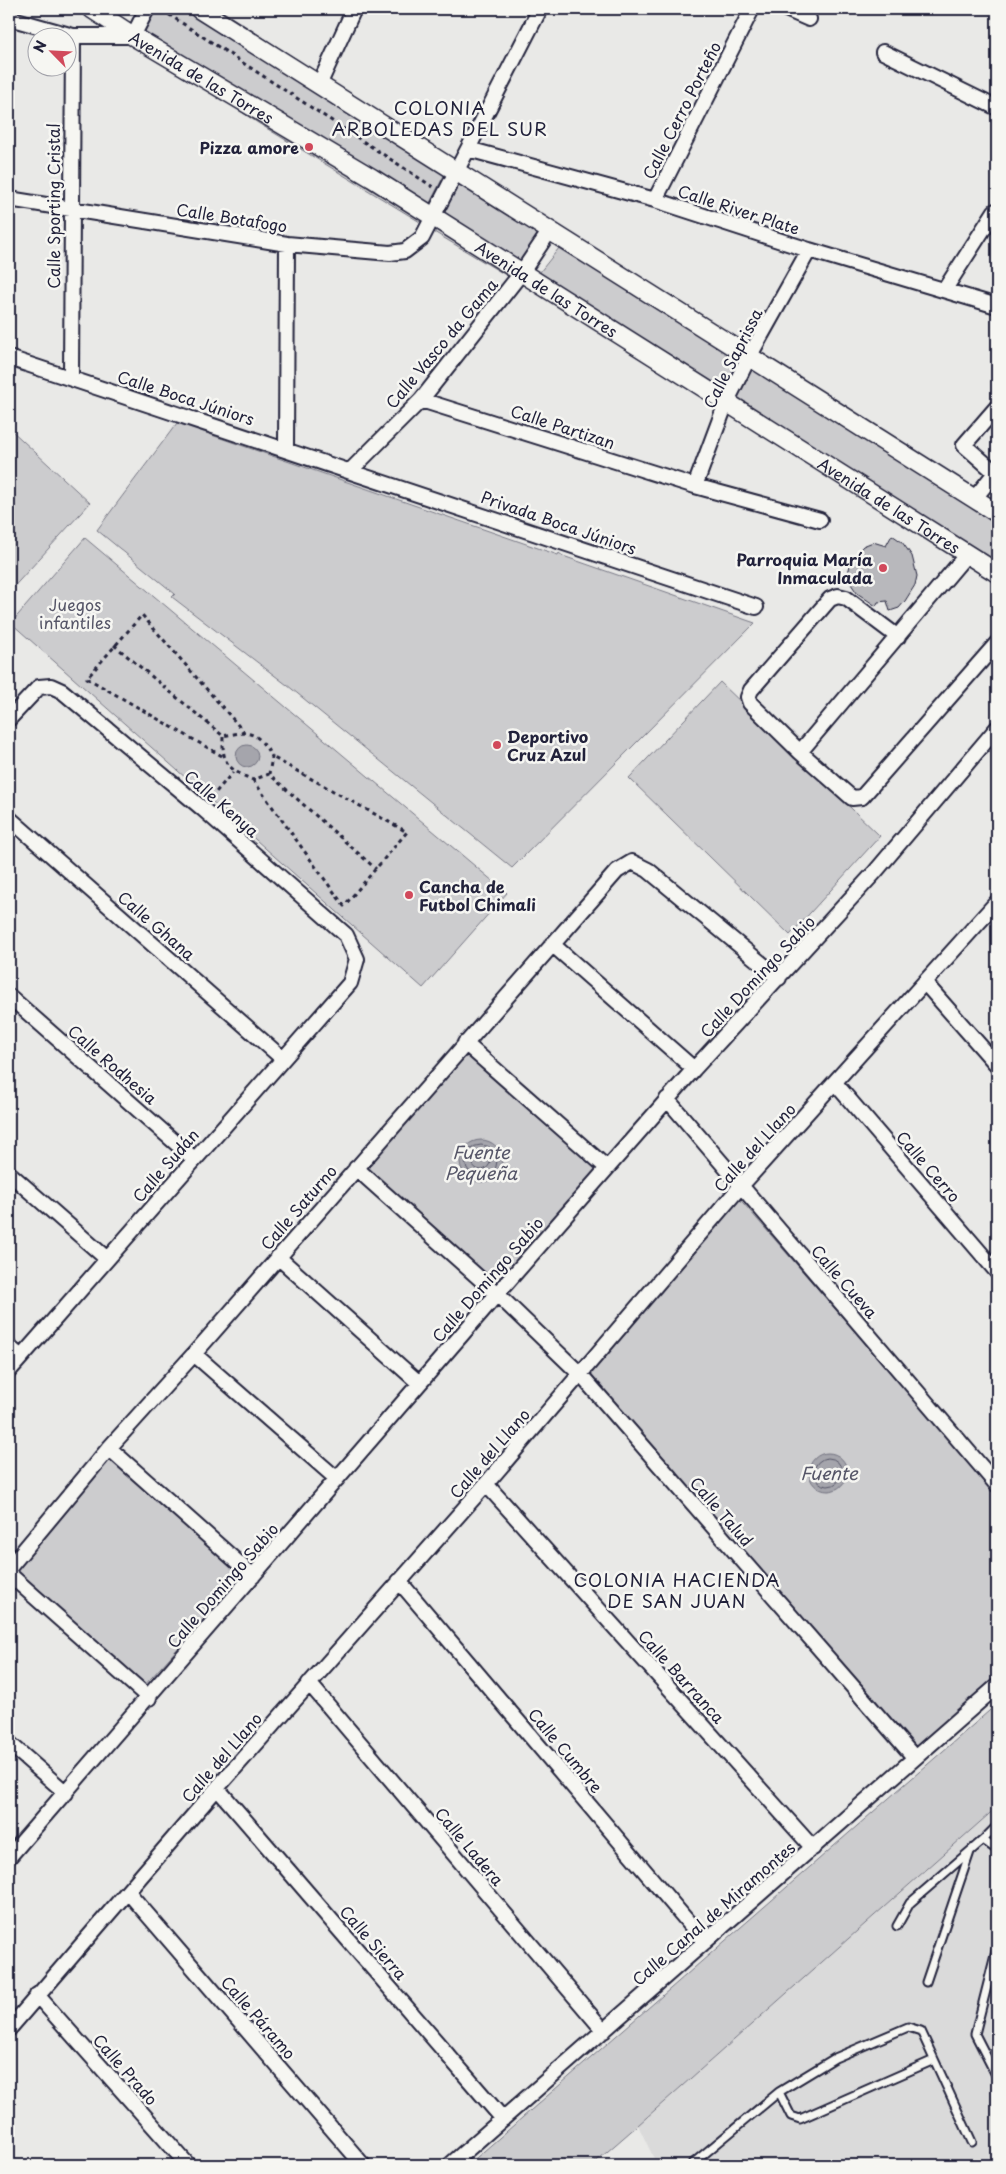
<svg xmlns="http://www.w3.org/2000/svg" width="1006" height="2174" font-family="'Playpen Sans',sans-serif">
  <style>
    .built { fill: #dadada }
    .green { fill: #ccccce; stroke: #777784 }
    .water { fill: #a5a5ac; stroke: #71717f }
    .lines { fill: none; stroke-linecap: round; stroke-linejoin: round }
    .shore { stroke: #565668; stroke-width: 1 }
    .building { fill: #b8b8bc; stroke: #22223b }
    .service-casing { stroke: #22223b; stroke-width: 11 }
    .minor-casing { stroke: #22223b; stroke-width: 18 }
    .tertiary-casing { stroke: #22223b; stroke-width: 21 }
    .path { stroke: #22223b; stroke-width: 3; stroke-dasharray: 4 4; stroke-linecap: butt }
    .service { stroke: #f6f6f2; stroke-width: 7 }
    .minor { stroke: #f6f6f2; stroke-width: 14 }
    .tertiary { stroke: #f6f6f2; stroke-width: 18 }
    .poi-dot { fill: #d1495b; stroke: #f6f6f2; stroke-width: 2 }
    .labels { text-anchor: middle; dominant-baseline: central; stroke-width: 5; stroke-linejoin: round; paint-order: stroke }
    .street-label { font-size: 16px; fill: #22223b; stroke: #f6f6f2 }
    .poi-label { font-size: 16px; font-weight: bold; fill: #22223b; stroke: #f6f6f2; text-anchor: end }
    .park-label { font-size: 16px; fill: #555567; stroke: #f6f6f2 }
    .neighbourhood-label { font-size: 18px; letter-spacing: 1px; fill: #22223b; stroke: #f6f6f2 }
    .water-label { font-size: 18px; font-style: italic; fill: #565668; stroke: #f6f6f2 }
  </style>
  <rect width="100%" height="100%" fill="#e9e9e7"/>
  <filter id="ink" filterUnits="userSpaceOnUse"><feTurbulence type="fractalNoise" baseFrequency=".02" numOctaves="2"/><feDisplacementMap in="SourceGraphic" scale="10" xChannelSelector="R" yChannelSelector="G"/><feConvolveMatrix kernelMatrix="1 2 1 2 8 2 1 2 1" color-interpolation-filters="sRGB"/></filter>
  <g filter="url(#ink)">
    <path class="built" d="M 997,1807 L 997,2165 L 657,2165 L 638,2125 Z"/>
    <path class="green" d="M 155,9 L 219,9 L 452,160 L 420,222 L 258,123 L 137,41 Z
      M 467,169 L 561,228 L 519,283 L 434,232 Z
      M 571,233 L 749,349 L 722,404 L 532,282 Z
      M 758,354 L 997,507 L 997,571 L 730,408 Z
      M 177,423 L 558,555 L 559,553 L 563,556 L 755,623 L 512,868 L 287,685 L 172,597 L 175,594 L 97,530 Z
      M 9,428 L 90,503 L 9,592 Z
      M 85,538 L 507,893 L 423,988 L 11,623 Z
      M 720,682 L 880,836 L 790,935 L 629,778 Z
      M 465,1044 L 602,1169 L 496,1290 L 358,1168 Z
      M 737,1196 L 997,1495 L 997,1677 L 913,1750 L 589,1373 Z
      M 109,1451 L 244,1575 L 143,1687 L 9,1566 Z
      M 997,1704 L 997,1807 L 638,2125 L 592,2165 L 468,2165 Z"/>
    <path class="water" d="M236 756a11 11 0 1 1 22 0a11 11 0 1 1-22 0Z
      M460 1161a21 21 0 1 1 42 0a21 21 0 1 1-42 0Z
      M809 1472a19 19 0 1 1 38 0a19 19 0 1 1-38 0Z"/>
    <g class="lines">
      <path class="shore" d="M465 1161a16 16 0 1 1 32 0a16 16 0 1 1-32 0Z
        M472 1161a9 9 0 1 1 18 0a9 9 0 1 1-18 0Z
        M814 1472a14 14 0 1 1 28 0a14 14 0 1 1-28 0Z"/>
    </g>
    <path class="building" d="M 892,535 L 902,542 L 912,556 L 917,576 L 915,585 L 905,601 L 899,608 L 890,611 L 887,601 L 878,602 L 876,606 L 857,593 L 851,584 L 848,573 L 852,558 L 863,546 L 873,542 L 886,546 Z"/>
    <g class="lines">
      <g class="service-casing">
        <path id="service" d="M 983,1840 L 997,1826
          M 897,1926 L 910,1903 L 983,1840 L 997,1850
          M 997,1947 L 975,2034 L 997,2077
          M 926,1982 L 970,1852
          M 934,2060 L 800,2119 L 791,2116 L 779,2092 L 835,2058 L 908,2027 L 921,2031 L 972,2142
          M 691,2165 L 779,2092"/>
      </g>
      <g class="minor-casing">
        <path id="minor" d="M 786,9 L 809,19
          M 9,18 L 73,36 L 133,36 L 147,9
          M 883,52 L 997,108
          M 319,85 L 354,9
          M 468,149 L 655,200 L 809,250 L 997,306
          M 9,199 L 287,244 L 390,253 L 405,251 L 422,238 L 540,9
          M 655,200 L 752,9
          M 945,289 L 995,211
          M 9,358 L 756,607
          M 71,377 L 73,36
          M 421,400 L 695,486 L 820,520
          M 997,407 L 964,445 L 997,474
          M 286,449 L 287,244
          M 351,470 L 421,400 L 522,272 L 549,232
          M 695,486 L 726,403 L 749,357 L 809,250
          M 974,499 L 995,473
          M 898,637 L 846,598 L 838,596 L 830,599 L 751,690 L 748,697 L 750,703 L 800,752 L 852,798 L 862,797 L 997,643
          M 9,719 L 39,687 L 51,686 L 62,691 L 203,809 L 346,935 L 357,959 L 350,983 L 9,1371
          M 800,752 L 967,554
          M 9,818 L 282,1058
          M 552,944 L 694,1069
          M 925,983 L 997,1065
          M 9,996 L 194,1159
          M 465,1043 L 607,1168
          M 835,1083 L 997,1272
          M 667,1099 L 997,1485
          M 356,1168 L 497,1294 L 580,1374 L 914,1757
          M 9,1173 L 107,1259
          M 278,1257 L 419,1383
          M 9,1347 L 21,1357
          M 194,1354 L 337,1479
          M 109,1448 L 253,1576
          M 486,1484 L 813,1848
          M 9,1568 L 109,1448 L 194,1354 L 617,871 L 632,862 L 648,870 L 779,978
          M 9,1574 L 149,1698
          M 399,1581 L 705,1942
          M 309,1683 L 604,2031
          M 9,1743 L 66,1793
          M 217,1788 L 503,2119
          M 9,1857 L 497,1294 L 694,1069 L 875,872 L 997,728
          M 128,1892 L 363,2165
          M 37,1995 L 188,2165
          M 9,2029 L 217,1788 L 486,1484 L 740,1187 L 997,902
          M 450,2165 L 997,1686"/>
      </g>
      <g class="tertiary-casing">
        <g id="tertiary">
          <path id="s1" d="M 92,9 L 133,36 L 372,178 L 997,573"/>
          <path d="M 199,9 L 997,513"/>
        </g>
      </g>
      <path class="path" d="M 162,10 L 433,187
        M 114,645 L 223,736 C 252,730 257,732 272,757 L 269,774 L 376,869
        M 223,737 C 222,764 228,769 253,780 L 269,774
        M 222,756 L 87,678 L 142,615 L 244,732
        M 253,780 L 344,906 L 407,832 L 272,757
        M 211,798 L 233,772"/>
      <use href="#service" class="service"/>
      <use href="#minor" class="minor"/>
      <use href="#tertiary" class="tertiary"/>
    </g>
  </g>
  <g class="poi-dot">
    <circle cx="309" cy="147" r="5"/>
    <circle cx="883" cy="568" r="5"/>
    <circle cx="497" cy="745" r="5"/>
    <circle cx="409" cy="895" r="5"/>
  </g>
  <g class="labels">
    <g class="street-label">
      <text stroke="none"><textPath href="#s1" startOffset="129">Avenida de las Torres</textPath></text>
      <text transform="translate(681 110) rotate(-63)">Calle Cerro Porteño</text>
      <text transform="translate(53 206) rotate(-90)">Calle Sporting Cristal</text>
      <text transform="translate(739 209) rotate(18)">Calle River Plate</text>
      <text transform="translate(232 217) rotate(9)">Calle Botafogo</text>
      <text stroke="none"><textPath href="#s1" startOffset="534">Avenida de las Torres</textPath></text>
      <text transform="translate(441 343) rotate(-50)">Calle Vasco da Gama</text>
      <text transform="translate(732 358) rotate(-63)">Calle Saprissa</text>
      <text transform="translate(186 397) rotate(18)">Calle Boca Júniors</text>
      <text transform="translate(563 426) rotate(18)">Calle Partizan</text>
      <text stroke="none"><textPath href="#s1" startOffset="939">Avenida de las Torres</textPath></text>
      <text transform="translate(559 522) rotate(19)">Privada Boca Júniors</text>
      <text transform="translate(222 803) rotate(41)">Calle Kenya</text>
      <text transform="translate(157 925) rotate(41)">Calle Ghana</text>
      <text transform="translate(757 976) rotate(-47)">Calle Domingo Sabio</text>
      <text transform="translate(113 1064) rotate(41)">Calle Rodhesia</text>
      <text transform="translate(754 1147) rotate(-48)">Calle del Llano</text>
      <text transform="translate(165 1165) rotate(-49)">Calle Sudán</text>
      <text transform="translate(929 1166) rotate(49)">Calle Cerro</text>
      <text transform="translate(298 1207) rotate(-49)">Calle Saturno</text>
      <text transform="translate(487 1279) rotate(-49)">Calle Domingo Sabio</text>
      <text transform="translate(845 1281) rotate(49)">Calle Cueva</text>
      <text transform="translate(489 1453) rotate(-49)">Calle del Llano</text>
      <text transform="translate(722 1511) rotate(49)">Calle Talud</text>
      <text transform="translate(222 1585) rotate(-49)">Calle Domingo Sabio</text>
      <text transform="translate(682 1676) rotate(48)">Calle Barranca</text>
      <text transform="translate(566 1750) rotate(50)">Calle Cumbre</text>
      <text transform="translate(221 1757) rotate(-49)">Calle del Llano</text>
      <text transform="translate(470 1846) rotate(50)">Calle Ladera</text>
      <text transform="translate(713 1913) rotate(-41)">Calle Canal de Miramontes</text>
      <text transform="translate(374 1942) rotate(49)">Calle Sierra</text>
      <text transform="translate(259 2017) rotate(49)">Calle Páramo</text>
      <text transform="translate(126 2069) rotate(49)">Calle Prado</text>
    </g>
    <g class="poi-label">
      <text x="299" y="147">Pizza amore</text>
      <text x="873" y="559">Parroquia María<tspan x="873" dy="18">Inmaculada</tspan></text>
      <text x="507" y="736" text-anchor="start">Deportivo<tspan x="507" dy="18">Cruz Azul</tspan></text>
      <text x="419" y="886" text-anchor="start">Cancha de<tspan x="419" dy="18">Futbol Chimali</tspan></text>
    </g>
    <g class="park-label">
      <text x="75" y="604">Juegos<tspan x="75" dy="18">infantiles</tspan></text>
    </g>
    <g class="neighbourhood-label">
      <text x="440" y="107">COLONIA<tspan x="440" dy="21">ARBOLEDAS DEL SUR</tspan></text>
      <text x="677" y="1579">COLONIA HACIENDA<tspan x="677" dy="21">DE SAN JUAN</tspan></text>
    </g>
    <g class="water-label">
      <text x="481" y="1151">Fuente<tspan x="481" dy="21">Pequeña</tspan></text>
      <text x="829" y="1472">Fuente</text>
    </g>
  </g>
  <rect width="1006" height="2174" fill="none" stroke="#f6f6f2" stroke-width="30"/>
  <rect x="15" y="15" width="976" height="2144" fill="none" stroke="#22223b" stroke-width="2" filter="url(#ink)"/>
  <g transform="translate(52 52) rotate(294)"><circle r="24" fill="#f6f6f2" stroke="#a1a1a9"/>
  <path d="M0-4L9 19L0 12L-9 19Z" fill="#d1495b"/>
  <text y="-8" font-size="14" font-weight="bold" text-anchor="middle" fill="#22223b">N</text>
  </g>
</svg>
